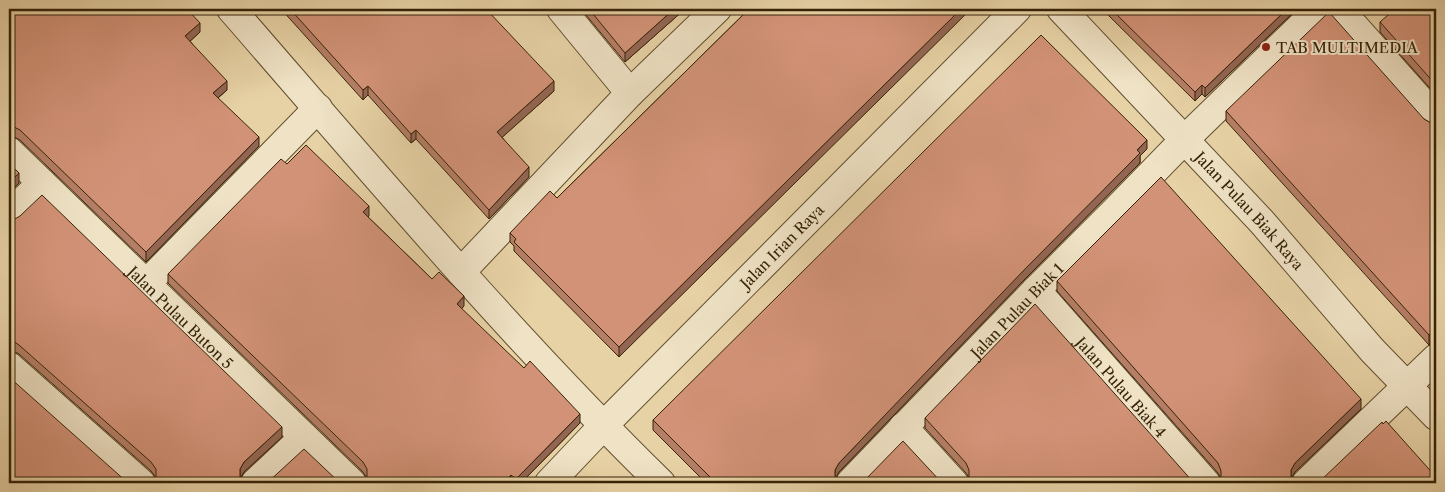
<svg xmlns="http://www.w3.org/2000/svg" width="1445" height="492" font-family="'Libre Caslon Text',serif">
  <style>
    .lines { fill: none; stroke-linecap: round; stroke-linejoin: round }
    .minor-casing { stroke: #624f2f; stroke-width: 30 }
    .minor { stroke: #efe2c5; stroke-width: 28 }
    .wall { fill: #b57e66; stroke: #362307 }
    .shaded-wall { fill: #936653; stroke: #362307 }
    .building { fill: #d29277; stroke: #362307 }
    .poi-dot { fill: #8f2418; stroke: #efe2c5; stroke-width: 2 }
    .labels { text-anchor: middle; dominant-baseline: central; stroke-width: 4; stroke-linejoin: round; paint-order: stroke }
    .poi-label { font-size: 15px; fill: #362307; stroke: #efe2c5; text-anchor: start }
    .street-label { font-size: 15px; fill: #362307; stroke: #efe2c5 }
  </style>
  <rect width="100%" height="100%" fill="#e7d2a6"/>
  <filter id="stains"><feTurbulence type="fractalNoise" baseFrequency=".004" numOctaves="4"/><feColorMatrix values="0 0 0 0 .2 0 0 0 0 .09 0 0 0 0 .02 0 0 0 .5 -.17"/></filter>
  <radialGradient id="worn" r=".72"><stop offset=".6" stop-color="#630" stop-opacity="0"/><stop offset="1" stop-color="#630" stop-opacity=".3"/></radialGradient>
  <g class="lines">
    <g class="minor-casing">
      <g id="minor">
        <path d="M 231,9 C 371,170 509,334 661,483"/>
        <path d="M 561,9 L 630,93"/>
        <path id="s1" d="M 1061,9 L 1262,222 L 1372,350 L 1436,416"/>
        <path d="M 1339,9 L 1436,118"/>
        <path id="s2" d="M 9,151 L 352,483"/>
        <path d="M 9,214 L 42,183"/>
        <path d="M 461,272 L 630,93 L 717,9"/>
        <path d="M 146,284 L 318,108"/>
        <path id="s3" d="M 1036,290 L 1206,483"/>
        <path d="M 9,366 L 141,483"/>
        <path d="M 903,427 L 954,483"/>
        <path d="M 255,483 L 304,437"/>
        <path id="s4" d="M 549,483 L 603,426 L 1017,9"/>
        <path id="s5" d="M 850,483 L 1036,290 L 1115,211 L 1185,139 L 1319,9"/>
        <path d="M 1306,483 L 1436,358"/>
      </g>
    </g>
    <use href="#minor" class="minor"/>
  </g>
  <path class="wall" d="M 9,9 L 200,32 L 190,41 L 227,90 L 218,98 L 259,146 L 146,262 L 20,140 L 12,136 L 9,136 Z
    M 281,9 L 486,9 L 554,91 L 502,137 L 529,177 L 489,219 L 416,139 L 411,143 L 368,95 L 363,100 Z
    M 581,9 L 685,9 L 625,62 Z
    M 749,9 L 619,357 L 514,251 L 514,246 L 510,242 L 510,233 L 557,198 Z
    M 1102,9 L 1297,9 L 1205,97 L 1202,94 L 1195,101 Z
    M 1436,9 L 1436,95 L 1380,32 L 1380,22 Z
    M 1226,111 L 1424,119 L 1431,123 L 1436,124 L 1436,343 L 1433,343 L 1429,345 L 1226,121 Z
    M 1147,149 L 1140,156 L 1140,163 L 1025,279 L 839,472 L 835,479 L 838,483 L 706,483 L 653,430 L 653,420 Z
    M 287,164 L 369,216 L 368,217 L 432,279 L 464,306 L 461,309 L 580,423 L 521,483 L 364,483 L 367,478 L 363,472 L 168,283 L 168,274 Z
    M 9,219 L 282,437 L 244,472 L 241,478 L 156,478 L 151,471 L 19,354 L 13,351 L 9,351 Z
    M 1057,281 L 1361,409 L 1295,472 L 1291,478 L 1221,479 L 1218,473 L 1057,291 Z
    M 925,418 L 1194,483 L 969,478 L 966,473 L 925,428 Z"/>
  <path class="shaded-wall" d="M 674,9 L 685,9 L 625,62 L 625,53 Z
    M 961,9 L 971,9 L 619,357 L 619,347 Z
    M 1287,9 L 1297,9 L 1205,97 L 1205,88 Z
    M 200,23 L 200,32 L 185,46 L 185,36 Z
    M 227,81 L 227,90 L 213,102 L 213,93 Z
    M 554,81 L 554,91 L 497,142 L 497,132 Z
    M 1202,85 L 1202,94 L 1195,101 L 1195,92 Z
    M 368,86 L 368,95 L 363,100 L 363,90 Z
    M 416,130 L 416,139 L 411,143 L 411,134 Z
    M 259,137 L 259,146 L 146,262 L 146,252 Z
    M 1147,140 L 1147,149 L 1140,156 L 1140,163 L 1025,279 L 839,472 L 835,480 L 835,470 L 839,463 Z
    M 529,167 L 529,177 L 489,219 L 489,210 Z
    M 19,173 L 19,183 L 9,193 L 9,183 Z
    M 369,206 L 369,216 L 363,222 L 363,212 Z
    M 464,296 L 464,306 L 457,314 L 457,304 Z
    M 1433,333 L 1433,343 L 1429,345 L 1429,335 Z
    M 1361,399 L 1361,409 L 1295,472 L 1291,479 L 1291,470 L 1295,463 Z
    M 580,414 L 580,423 L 521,483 L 516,483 L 516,479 Z
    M 282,427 L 282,437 L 244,472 L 240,479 L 240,469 L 244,462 Z
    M 511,475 L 511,483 L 503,483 Z"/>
  <path class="building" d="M 9,9 L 187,9 L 200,23 L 185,36 L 227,81 L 213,93 L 259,137 L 146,252 L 20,130 L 12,126 L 9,126 Z
    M 290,9 L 486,9 L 554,81 L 497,132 L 529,167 L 489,210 L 416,130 L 411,134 L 368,86 L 363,90 Z
    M 589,9 L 674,9 L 625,53 Z
    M 749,9 L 961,9 L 619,347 L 514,242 L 516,239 L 510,233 L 550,191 L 557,198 Z
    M 1111,9 L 1287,9 L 1205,88 L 1202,85 L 1195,92 Z
    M 1395,9 L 1436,9 L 1436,85 L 1380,22 Z
    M 1329,12 L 1424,119 L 1431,123 L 1436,124 L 1436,333 L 1433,333 L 1429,335 L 1226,111 Z
    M 1041,35 L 1147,140 L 1137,150 L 1140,153 L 1025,269 L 839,463 L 835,470 L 835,478 L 838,483 L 716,483 L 653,420 Z
    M 306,145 L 369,206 L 363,212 L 432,279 L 439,272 L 464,296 L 457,304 L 524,368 L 530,361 L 580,414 L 516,479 L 511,475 L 503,483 L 364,483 L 367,477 L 367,469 L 363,462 L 168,274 L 281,159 L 287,164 Z
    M 9,163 L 19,173 L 9,183 Z
    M 1161,177 L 1361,399 L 1295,463 L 1291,470 L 1291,477 L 1294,483 L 1218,483 L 1221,478 L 1221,471 L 1218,463 L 1057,281 Z
    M 42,195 L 282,427 L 244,462 L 240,469 L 240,477 L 243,483 L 153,483 L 156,477 L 156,469 L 151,462 L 19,345 L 13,341 L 9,341 L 9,219 L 13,220 L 20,216 Z
    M 1035,304 L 1194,483 L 965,483 L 969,478 L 969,470 L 966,463 L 925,418 Z
    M 9,377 L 128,483 L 9,483 Z
    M 1386,421 L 1436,477 L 1436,483 L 1318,483 L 1382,422 L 1383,424 Z
    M 903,441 L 942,483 L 862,483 Z
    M 304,449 L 340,483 L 267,483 Z"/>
  <circle class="poi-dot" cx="1266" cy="47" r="5"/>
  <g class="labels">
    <g class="poi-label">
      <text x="1276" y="47">TAB MULTIMEDIA</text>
    </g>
    <g class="street-label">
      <text stroke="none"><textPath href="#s1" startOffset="276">Jalan Pulau Biak Raya</textPath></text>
      <text stroke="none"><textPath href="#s4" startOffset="332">Jalan Irian Raya</textPath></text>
      <text stroke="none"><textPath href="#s5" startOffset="240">Jalan Pulau Biak 1</textPath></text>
      <text stroke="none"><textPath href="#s2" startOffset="239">Jalan Pulau Buton 5</textPath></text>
      <text stroke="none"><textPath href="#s3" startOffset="129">Jalan Pulau Biak 4</textPath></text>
    </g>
  </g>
  <rect width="1445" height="492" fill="none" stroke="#e7d2a6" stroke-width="30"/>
  <rect x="10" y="10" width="1425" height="472" fill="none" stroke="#362307" stroke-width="2.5"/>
  <rect x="15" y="15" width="1415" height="462" fill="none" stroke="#362307"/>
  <rect width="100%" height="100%" filter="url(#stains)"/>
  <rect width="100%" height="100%" fill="url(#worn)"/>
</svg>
